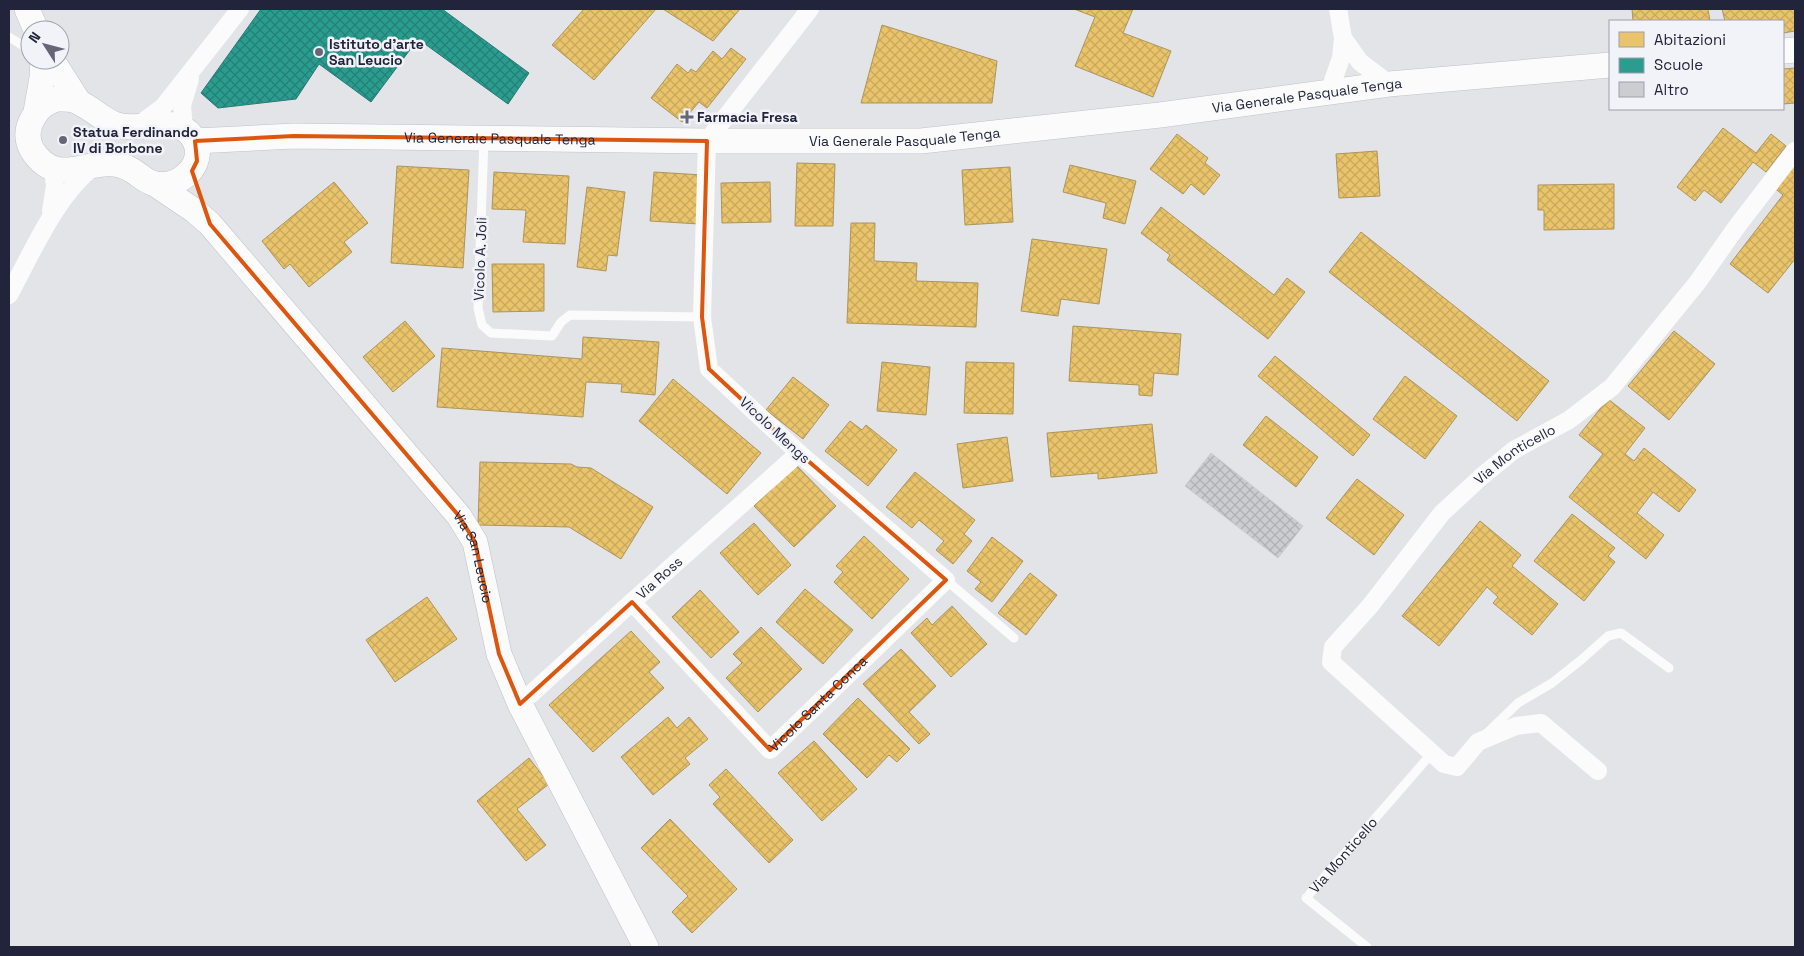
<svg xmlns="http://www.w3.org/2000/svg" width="1804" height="956" font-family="'Space Grotesk',sans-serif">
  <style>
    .homes { fill: url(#homes-cross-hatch); stroke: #ad945c }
    .schools { fill: url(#schools-cross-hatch); stroke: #277976 }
    .building { fill: url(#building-cross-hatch); stroke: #cccdd1 }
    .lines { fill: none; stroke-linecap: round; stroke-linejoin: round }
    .secondary-casing { stroke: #bfc1c8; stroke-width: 26 }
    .lane { stroke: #fbfbfc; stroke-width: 9 }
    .street { stroke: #fbfbfc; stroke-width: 18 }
    .secondary { stroke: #fbfbfc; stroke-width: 25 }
    .marked { fill: none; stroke: #de560e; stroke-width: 4; stroke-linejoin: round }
    .poi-dot { fill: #656778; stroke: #f1f3f8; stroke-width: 2 }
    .labels { text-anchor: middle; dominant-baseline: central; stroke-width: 5; stroke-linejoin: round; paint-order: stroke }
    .poi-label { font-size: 14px; font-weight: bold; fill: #21243b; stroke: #f1f3f8; text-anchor: start }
    .street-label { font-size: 14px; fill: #21243b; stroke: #f1f3f8 }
  </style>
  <defs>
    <pattern id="homes-cross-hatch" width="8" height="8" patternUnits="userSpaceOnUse" patternTransform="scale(1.25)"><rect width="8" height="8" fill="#e9c46a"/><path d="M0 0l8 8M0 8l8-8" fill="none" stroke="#c8a85d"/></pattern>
    <pattern id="schools-cross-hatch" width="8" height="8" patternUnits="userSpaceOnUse" patternTransform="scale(1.25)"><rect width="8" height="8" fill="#2a9d8f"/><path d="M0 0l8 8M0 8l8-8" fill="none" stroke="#248076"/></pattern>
    <pattern id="building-cross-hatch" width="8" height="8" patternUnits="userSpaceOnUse" patternTransform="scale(1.25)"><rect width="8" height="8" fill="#cccdd1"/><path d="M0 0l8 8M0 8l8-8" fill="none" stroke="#afb0b4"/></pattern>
  </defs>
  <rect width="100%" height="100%" fill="#e3e4e8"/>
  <path class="homes" d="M 584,9 L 656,9 L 594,80 L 552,45 Z
    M 663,9 L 740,9 L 713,41 Z
    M 1074,9 L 1133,9 L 1123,33 L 1171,51 L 1153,97 L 1075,66 L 1095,17 Z
    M 1632,9 L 1708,9 L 1710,21 L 1633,21 Z
    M 1722,9 L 1795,9 L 1795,31 L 1783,33 L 1783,21 L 1725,21 Z
    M 882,25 L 997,61 L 992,103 L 861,103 Z
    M 731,48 L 746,59 L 707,108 L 699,102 L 682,122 L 651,98 L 677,64 L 688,73 L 691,69 L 696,72 L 713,51 L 722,59 Z
    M 1795,68 L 1795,103 L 1783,104 L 1783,69 Z
    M 1723,128 L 1756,153 L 1771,134 L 1786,146 L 1766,172 L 1753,162 L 1721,203 L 1704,190 L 1695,201 L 1677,187 Z
    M 1177,134 L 1208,158 L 1205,163 L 1220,175 L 1204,195 L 1191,184 L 1183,194 L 1150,169 Z
    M 1377,151 L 1380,196 L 1339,198 L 1336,154 Z
    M 1795,156 L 1795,259 L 1768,293 L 1730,264 L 1783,195 L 1772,186 Z
    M 797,163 L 835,164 L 833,226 L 795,226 Z
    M 1070,165 L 1136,181 L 1125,224 L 1103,218 L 1106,203 L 1063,192 Z
    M 397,166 L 469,170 L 463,268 L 391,263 Z
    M 1010,167 L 1013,222 L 965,225 L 962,170 Z
    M 494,172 L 569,176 L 565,244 L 523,242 L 526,210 L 492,209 Z
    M 654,172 L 702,175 L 699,224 L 650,221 Z
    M 334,182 L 368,223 L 344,242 L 352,252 L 309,287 L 290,264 L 284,269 L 262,241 Z
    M 770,182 L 771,222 L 722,223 L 721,183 Z
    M 1614,184 L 1614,229 L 1544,230 L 1544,210 L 1538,210 L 1538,185 Z
    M 587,187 L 625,192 L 617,256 L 608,255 L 606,271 L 577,267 Z
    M 1161,207 L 1274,295 L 1287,278 L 1305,292 L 1268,339 L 1167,260 L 1170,255 L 1141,233 Z
    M 851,223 L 875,223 L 874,261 L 917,263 L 916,281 L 978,283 L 976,327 L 847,323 Z
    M 1361,232 L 1549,381 L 1517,421 L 1329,272 Z
    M 1032,239 L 1107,249 L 1099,304 L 1061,299 L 1058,316 L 1021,311 Z
    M 492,264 L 544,264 L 544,311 L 493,312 Z
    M 405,321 L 435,356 L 393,392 L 363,357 Z
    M 1073,326 L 1181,334 L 1178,375 L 1154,373 L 1152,396 L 1139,395 L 1139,385 L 1069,381 Z
    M 1674,331 L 1715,364 L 1669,420 L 1628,386 Z
    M 583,337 L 659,342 L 655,395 L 621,392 L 622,384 L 586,382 L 583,417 L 437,407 L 442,348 L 582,359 Z
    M 1275,356 L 1370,435 L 1353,456 L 1258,376 Z
    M 882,362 L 930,367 L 926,415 L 877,411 Z
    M 966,362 L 1014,363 L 1013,414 L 964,413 Z
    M 1405,376 L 1457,416 L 1425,459 L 1373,419 Z
    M 793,377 L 829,405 L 803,439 L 766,410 Z
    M 673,379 L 761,453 L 727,494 L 639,421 Z
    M 1608,399 L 1645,428 L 1625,454 L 1634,461 L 1644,448 L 1696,490 L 1679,512 L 1653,492 L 1637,513 L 1664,535 L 1646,559 L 1569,497 L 1603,454 L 1579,435 Z
    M 1266,416 L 1318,457 L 1296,487 L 1243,445 Z
    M 850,421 L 862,430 L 866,425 L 897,450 L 868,486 L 825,451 Z
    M 1152,424 L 1157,473 L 1098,479 L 1098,473 L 1051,477 L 1047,433 Z
    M 1007,437 L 1013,481 L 963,488 L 957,444 Z
    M 480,462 L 571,464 L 577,467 L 591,468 L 653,507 L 621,559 L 569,527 L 478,525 Z
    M 796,465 L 836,506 L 794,547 L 754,506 Z
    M 915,472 L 975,520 L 964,534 L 972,541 L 953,564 L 936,550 L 944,541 L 919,520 L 912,528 L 886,507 Z
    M 1357,479 L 1404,515 L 1374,555 L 1326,518 Z
    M 1572,514 L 1615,548 L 1608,556 L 1615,562 L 1584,601 L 1534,561 Z
    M 1480,521 L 1521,555 L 1512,566 L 1558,604 L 1532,635 L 1493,603 L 1498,597 L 1487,587 L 1439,646 L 1402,616 Z
    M 754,523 L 791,565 L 758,595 L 720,553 Z
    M 864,536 L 909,579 L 872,619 L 834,582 L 843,572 L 836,566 Z
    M 992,537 L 1023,561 L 992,602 L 975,589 L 981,582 L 967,571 Z
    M 1030,573 L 1057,595 L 1026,635 L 998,613 Z
    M 805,589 L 853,630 L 823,664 L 776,622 Z
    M 700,590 L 739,632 L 711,658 L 672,617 Z
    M 427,597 L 457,639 L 395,682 L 366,640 Z
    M 952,606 L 987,644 L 951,677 L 911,633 L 927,618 L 932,625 Z
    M 761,627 L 802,669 L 758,712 L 726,678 L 742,663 L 733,654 Z
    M 631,631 L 660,662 L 649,672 L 664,688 L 593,752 L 549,705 Z
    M 901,649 L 936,686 L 909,712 L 930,734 L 919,744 L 863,684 Z
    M 858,698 L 910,749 L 897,762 L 889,755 L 867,778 L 823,734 Z
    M 668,717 L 677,728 L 689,717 L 708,739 L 685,758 L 690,764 L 653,795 L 621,757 Z
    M 814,741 L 857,789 L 822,821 L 778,773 Z
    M 529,758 L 549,784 L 517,809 L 546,845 L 526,861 L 477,801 Z
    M 726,769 L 793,840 L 769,863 L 713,804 L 720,797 L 709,785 Z
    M 670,819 L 737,889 L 692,933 L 672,912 L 688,896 L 641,848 Z"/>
  <path class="schools" d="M 261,9 L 442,9 L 529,73 L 508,104 L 418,39 L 371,102 L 319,64 L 296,99 L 218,108 L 201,93 Z"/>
  <path class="building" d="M 1211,453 L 1303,526 L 1278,558 L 1185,486 Z"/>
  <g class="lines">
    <g class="secondary-casing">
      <g id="secondary">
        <path d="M 27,9 L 36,30"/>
        <path d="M 1783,51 L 1795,50"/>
        <path d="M 52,60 L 78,101"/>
        <path d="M 56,99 C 63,99 71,98 78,102 C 92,108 102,120 117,125 C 140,132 163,117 184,129 C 191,133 195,140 197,147 C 201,169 177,188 156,184 C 147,183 140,175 133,171 C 96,147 61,195 32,150 C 26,139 27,128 33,118 C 38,108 45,103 56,99 Z"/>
        <path d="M 36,112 L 42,78 L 43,60"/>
        <path id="s5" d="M 195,141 L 294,136 L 707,141 L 921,141 L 1160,115 L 1389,84 L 1610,65"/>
        <path id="s6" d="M 155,184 L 195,211 L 210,224 L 459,516 L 475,542 L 499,654 L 520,704 L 646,947"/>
      </g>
    </g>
    <g class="lane">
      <path d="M 9,37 L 25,47 L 30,47"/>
      <path d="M 484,139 L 478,308 L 482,325 L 491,333 L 552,336 L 561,322 L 570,315 L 702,317"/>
      <path d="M 946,580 L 1014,638"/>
      <path d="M 1487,733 L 1518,703 L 1552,683 L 1581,660 L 1608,636 L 1621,633 L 1669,668"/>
      <path id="s1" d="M 1367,947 L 1306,898 L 1432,753"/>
    </g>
    <g class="street">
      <path d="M 1343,38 L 1360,62 L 1389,84"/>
      <path d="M 1329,92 L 1341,58 L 1343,38 L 1338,9"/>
      <path d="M 139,125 L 163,107 L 240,9"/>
      <path d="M 184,128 L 182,105 L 190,79"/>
      <path d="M 51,211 L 55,186 L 53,170"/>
      <path d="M 9,295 C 32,253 55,197 93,167"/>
      <path id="s2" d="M 632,602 L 770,750 L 946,580 L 799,453 L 709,369 L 702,317 L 707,141 L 810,9"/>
      <path id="s3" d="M 520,704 L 632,602 L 799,453"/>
      <path id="s4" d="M 1598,771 L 1541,723 L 1516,726 L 1478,742 L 1457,767 L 1444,764 L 1331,662 L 1333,647 L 1370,606 L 1442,513 L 1481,477 L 1514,450 L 1569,420 L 1612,387 L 1697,283 L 1738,225 L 1795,151"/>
    </g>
    <use href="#secondary" class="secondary"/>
  </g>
  <path class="marked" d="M 294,136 L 707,141 L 702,317 L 709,369 L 799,453 L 946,580 L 770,750 L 632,602 L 520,704 L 499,654 L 475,542 L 459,516 L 210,224 L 192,171 L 197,161 L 195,141 Z"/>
  <g class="poi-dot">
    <circle cx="319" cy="52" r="5"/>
    <path d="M684.5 109.5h5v5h5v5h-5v5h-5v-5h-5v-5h5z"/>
    <circle cx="63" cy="140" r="5"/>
  </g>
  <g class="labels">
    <g class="poi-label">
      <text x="329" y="44">Istituto d'arte<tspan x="329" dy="16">San Leucio</tspan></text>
      <text x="697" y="117">Farmacia Fresa</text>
      <text x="73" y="132">Statua Ferdinando<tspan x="73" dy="16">IV di Borbone</tspan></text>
    </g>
    <g class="street-label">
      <text stroke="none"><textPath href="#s5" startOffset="1115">Via Generale Pasquale Tenga</textPath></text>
      <text stroke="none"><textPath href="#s5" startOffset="710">Via Generale Pasquale Tenga</textPath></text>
      <text stroke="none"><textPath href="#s5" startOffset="305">Via Generale Pasquale Tenga</textPath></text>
      <text transform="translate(480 259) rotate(-88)">Vicolo A. Joli</text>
      <text transform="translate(775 430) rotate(43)">Vicolo Mengs</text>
      <text stroke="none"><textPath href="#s4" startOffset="621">Via Monticello</textPath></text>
      <text stroke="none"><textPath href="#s6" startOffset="496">Via San Leucio</textPath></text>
      <text stroke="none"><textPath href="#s3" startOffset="188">Via Ross</textPath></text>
      <text stroke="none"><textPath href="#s2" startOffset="269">Vicolo Santa Conca</textPath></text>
      <text stroke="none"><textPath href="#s1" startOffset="135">Via Monticello</textPath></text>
    </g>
  </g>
  <rect width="1804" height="956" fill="none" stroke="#21243b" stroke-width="20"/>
  <rect x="1609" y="20" width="175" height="90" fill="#f1f3f8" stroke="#9ea0ac"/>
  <rect x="1619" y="32" width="25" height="15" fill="#e9c46a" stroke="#9ea0ac"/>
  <text x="1654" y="45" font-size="15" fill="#21243b">Abitazioni</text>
  <rect x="1619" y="58" width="25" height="15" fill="#2a9d8f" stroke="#9ea0ac"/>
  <text x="1654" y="70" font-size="15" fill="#21243b">Scuole</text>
  <rect x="1619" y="82" width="25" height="15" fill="#cccdd1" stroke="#9ea0ac"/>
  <text x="1654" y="95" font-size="15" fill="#21243b">Altro</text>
  <g transform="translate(45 45) rotate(306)"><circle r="24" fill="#f1f3f8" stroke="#9ea0ac"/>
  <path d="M0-4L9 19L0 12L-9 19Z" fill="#656778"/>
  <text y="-8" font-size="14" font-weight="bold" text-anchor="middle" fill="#21243b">N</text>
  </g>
</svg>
